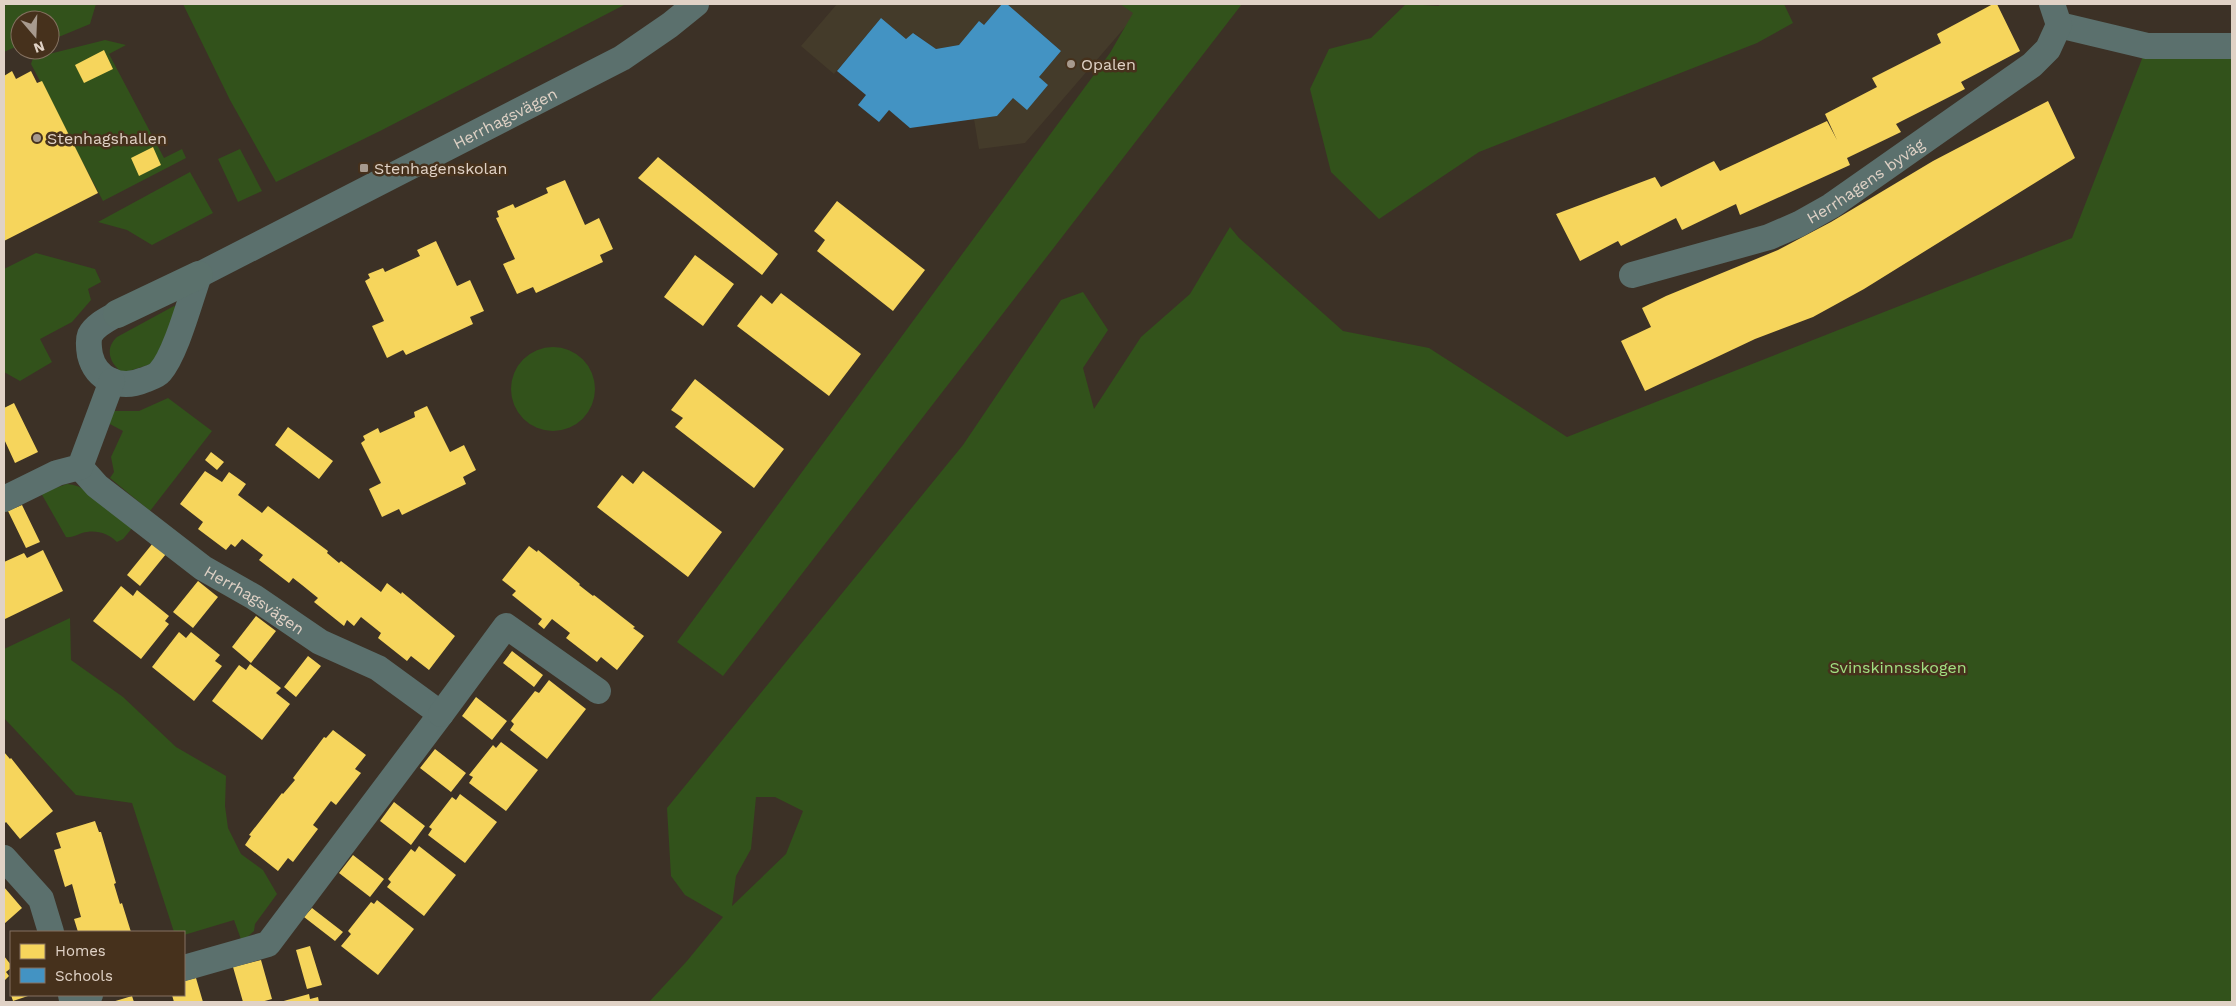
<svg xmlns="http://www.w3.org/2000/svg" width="2236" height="1006" font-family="'Work Sans',sans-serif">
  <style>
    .education { fill: #443b2a }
    .green { fill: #32521b; fill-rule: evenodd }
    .homes { fill: #f6d55c }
    .schools { fill: #4393c3 }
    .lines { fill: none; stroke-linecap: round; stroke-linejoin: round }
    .street { stroke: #5b706d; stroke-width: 26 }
    .secondary { stroke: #5b716c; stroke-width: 28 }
    .poi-dot { fill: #a79a8e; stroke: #46311c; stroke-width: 2 }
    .labels { text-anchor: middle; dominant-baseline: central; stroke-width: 5; stroke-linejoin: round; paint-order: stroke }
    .poi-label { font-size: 16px; fill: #e0d2c6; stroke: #46311c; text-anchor: start }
    .street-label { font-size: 16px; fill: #e0d2c6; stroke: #46311c }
    .park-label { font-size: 16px; fill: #a2e082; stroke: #46311c }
  </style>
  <rect width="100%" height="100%" fill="#3c3126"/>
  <path class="education" d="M 837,4 L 1002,4 L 984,25 L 959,45 L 936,49 L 914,33 L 906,39 L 881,18 L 834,74 L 801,46 Z
    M 1007,4 L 1145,4 L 1025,143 L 979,149 L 974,119 L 997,116 L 1013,98 L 1048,85 L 1039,77 L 1061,51 Z"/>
  <path class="green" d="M 7,4 L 96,4 L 90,24 L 61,36 L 50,36 L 50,20 L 20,20 L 20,45 L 4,52 L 4,7 Z
    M 183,4 L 626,4 L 380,131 L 276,182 L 230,100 Z
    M 1120,4 L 1242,4 L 723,676 L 677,642 L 1110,53 L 1133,13 Z
    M 1406,4 L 1439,6 L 1440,4 L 1784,4 L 1793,23 L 1757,43 L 1479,152 L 1379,219 L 1331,172 L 1310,89 L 1329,49 L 1371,38 Z
    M 105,40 L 126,45 L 109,54 L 164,158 L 182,149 L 186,158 L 103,201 L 31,64 L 33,58 Z
    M 2147,46 L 2232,47 L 2232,1002 L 649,1002 L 687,961 L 723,917 L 685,895 L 671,876 L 667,808 L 963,445 L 1061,300 L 1083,292 L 1108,330 L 1083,368 L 1094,409 L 1141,337 L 1190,294 L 1230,227 L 1239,238 L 1343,331 L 1429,348 L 1567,437 L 2072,238 ZM 756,797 L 775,797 L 803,811 L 786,854 L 732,906 L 736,876 L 751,849 Z
    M 240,149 L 262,191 L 238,202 L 218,159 Z
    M 190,172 L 213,213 L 152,245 L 127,230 L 98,222 Z
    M 36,253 L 95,269 L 101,282 L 88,289 L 91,300 L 72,322 L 40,339 L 52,362 L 20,381 L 4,372 L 4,269 Z
    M 174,306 L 177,307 L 154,363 L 123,373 C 110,364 104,349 117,337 Z
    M511 389a42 42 0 1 1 84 0a42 42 0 1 1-84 0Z
    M 168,398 L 212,431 L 150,511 L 110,478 L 114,472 L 111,457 L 123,431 L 108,423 L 113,411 L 139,411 Z
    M 67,484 C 89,485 115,513 133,527 L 123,539 L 117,542 C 108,533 95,529 82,533 C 76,535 72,538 66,537 L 41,493 Z
    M 70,618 L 71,660 L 123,697 L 176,747 L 226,776 L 225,806 L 228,828 L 241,854 L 263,870 L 277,894 L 255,924 L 254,931 L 242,942 L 234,920 L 184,935 L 184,932 L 174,932 L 132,803 L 76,795 L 4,718 L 4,649 Z"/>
  <path class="homes" d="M 1993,4 L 1997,4 L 2020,51 L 1961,82 L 1965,89 L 1896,124 L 1901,132 L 1847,158 L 1850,165 L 1740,215 L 1736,204 L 1682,230 L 1676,218 L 1621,246 L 1618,241 L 1580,261 L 1556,214 L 1655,177 L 1661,187 L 1714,161 L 1720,171 L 1827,121 L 1837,140 L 1825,114 L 1877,87 L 1872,78 L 1941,43 L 1937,34 Z
    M 104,50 L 113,69 L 84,83 L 75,65 Z
    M 12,71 L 16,79 L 31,71 L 37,83 L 42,81 L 98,193 L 4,241 L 4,76 Z
    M 2048,101 L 2075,158 L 1864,289 L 1813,317 L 1755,339 L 1645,391 L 1621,341 L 1651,327 L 1642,308 L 1666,296 L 1778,250 L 1831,222 L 1933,161 Z
    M 153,147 L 161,165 L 139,176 L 131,158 Z
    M 658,157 L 778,254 L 762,275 L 638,178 Z
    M 565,180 L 585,225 L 599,218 L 613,249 L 600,255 L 603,262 L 536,293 L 533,287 L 517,294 L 503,264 L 515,259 L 496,218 L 499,217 L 497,211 L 513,204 L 515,208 L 548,193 L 546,188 Z
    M 837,201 L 925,270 L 893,311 L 817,251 L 825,240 L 814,231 Z
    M 436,241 L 457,286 L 470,280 L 484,311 L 470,317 L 473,324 L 406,355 L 403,350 L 387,358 L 372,326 L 384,321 L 365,281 L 370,278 L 368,274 L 383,268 L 385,272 L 420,256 L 417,250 Z
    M 695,255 L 734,284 L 703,326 L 664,297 Z
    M 781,293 L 861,354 L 829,396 L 737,326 L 761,295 L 772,304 Z
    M 695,379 L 784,449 L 754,488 L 675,427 L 683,418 L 671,410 Z
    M 14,403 L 38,452 L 15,463 L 4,439 L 4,408 Z
    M 427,406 L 450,452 L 464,445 L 476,470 L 463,477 L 466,484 L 402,515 L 399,509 L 382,517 L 369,489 L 381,483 L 361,443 L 365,440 L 363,436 L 378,428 L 380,433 L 415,417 L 414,412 Z
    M 288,427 L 333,461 L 319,479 L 275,445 Z
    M 211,452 L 224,462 L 217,470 L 205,460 Z
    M 205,471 L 222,482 L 229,472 L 246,484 L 238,495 L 262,513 L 268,506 L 328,551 L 327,553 L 339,563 L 341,561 L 381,592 L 387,583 L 401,594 L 402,592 L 455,636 L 429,670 L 411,656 L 407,661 L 378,638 L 381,633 L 361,617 L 354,626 L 347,620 L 344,626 L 314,602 L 318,598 L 302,585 L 293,578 L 289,583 L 259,560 L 263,555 L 242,539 L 235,547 L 231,544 L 226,550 L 198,529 L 203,522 L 180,504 Z
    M 643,471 L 722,532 L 688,577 L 597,507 L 622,475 L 633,484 Z
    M 22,505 L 40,542 L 26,548 L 8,511 Z
    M 153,543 L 166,554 L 140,586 L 127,575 Z
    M 529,546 L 537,552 L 538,550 L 580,584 L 579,585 L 593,596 L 594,595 L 635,627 L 633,628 L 644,636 L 617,670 L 601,657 L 597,662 L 566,638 L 570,633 L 552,619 L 544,629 L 538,624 L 542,619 L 512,595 L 516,591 L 502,580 Z
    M 43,550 L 63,591 L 5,619 L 4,562 L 24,553 L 27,558 Z
    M 198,581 L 218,597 L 193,628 L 173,612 Z
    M 121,586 L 133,596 L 137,590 L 169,616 L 165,621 L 169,624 L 141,659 L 93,621 Z
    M 256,616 L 276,631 L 251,663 L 232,647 Z
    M 179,632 L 186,638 L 191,632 L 220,655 L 215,661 L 222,666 L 194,701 L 152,667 Z
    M 512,651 L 543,675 L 534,687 L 503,663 Z
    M 308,656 L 321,666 L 296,697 L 284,687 Z
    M 250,664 L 281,688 L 276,693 L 290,704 L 262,740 L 212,701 L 239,665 L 246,670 Z
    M 549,680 L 586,709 L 547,759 L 510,730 L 514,724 L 511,721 L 535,691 L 539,693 Z
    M 476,697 L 507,721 L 492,740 L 462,716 Z
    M 333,730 L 366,755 L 355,769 L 361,773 L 336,805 L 331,801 L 313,825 L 318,829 L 293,862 L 288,858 L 278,871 L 245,845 L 251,836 L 249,835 L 282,793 L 283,794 L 295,780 L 293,778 L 324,737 L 326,738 Z
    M 501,742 L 538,770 L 506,811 L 469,783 L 473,777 L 469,775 L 493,745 L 496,748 Z
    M 435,749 L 466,773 L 451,792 L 420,768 Z
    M 4,752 L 10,759 L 11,758 L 53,811 L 20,839 L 6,822 L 4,824 Z
    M 460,794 L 497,822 L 465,863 L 428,835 L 432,829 L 429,827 L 452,797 L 456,800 Z
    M 394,802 L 425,826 L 411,845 L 380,821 Z
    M 95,821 L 99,832 L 101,832 L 116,883 L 114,884 L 120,904 L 122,903 L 131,932 L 78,932 L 74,919 L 81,917 L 72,884 L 65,887 L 54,850 L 61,848 L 56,833 Z
    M 419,846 L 456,875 L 424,916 L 387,887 L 391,882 L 388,879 L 411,849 L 415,852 Z
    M 353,855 L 384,879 L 370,897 L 339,873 Z
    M 4,887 L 22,908 L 4,924 Z
    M 377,900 L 414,929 L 378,975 L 341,946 L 351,934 L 348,931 L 371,902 L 374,904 Z
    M 312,908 L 343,932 L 335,941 L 304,917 Z
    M 310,946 L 322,985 L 307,989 L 296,950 Z
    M 4,956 L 11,965 L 11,968 L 6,972 L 9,976 L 4,981 Z
    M 261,960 L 272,999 L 261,1002 L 243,1002 L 233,967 Z
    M 196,978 L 203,1002 L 174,1002 L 172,995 L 184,995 L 184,981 Z
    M 309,994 L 310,999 L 318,997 L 319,1002 L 280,1002 Z
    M 11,995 L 31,995 L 13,1001 Z
    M 132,996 L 134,1002 L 112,1002 Z"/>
  <path class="schools" d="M 1002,4 L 1007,4 L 1061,51 L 1039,77 L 1048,85 L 1027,110 L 1013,98 L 997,116 L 910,128 L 889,110 L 879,122 L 858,105 L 866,95 L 837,71 L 881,18 L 906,39 L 913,33 L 936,49 L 959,45 L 979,21 L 984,25 Z"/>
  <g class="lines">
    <g class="street">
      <path d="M 2059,25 L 2147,46 L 2232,46"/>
      <path id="s1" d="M 1632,275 L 1769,237 L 1799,224 L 1831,206 L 2032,65 L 2048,49 L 2059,25 L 2052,4"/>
      <path id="s2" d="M 117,314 C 108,319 95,325 90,335 C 88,340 89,349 90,355 C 96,380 121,390 144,380 C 149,378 157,376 160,372 C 176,354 190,300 199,275 L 622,58 L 670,25 L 696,4"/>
      <path id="s3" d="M 80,467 L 97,486 L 203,568 L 254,597 L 320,642 L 378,668 L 441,714 L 268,944 L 184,968"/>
      <path d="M 4,499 L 57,473 L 80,467 L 112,381"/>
      <path d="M 441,714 L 506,626 L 598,691"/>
      <path d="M 4,858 L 41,899 L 51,932"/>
      <path d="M 71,995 L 72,1000 L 90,995"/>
    </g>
    <path class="secondary" d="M 117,314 L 199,275"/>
  </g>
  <g class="poi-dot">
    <circle cx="1071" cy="64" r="5"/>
    <circle cx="37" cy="138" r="5"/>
    <rect x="359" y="163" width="10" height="10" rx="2.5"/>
  </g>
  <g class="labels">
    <g class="poi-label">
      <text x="1081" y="64">Opalen</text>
      <text x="47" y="138">Stenhagshallen</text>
      <text x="374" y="168">Stenhagenskolan</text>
    </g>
    <g class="street-label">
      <text stroke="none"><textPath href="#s2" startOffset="590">Herrhagsvägen</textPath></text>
      <text stroke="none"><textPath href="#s1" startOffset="254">Herrhagens byväg</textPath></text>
      <text stroke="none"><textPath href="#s3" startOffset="220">Herrhagsvägen</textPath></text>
    </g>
    <g class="park-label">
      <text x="1898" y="667">Svinskinnsskogen</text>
    </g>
  </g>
  <rect width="2236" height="1006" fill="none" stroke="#e0d2c6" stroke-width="10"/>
  <rect x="10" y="931" width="175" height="65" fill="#46311c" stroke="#847160"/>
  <rect x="20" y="944" width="25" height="15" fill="#f6d55c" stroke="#847160"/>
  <text x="55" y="956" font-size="15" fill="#e0d2c6">Homes</text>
  <rect x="20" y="968" width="25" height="15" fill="#4393c3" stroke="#847160"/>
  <text x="55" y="981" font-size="15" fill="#e0d2c6">Schools</text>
  <g transform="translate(35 35) rotate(161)"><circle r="24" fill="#46311c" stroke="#847160"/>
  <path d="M0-4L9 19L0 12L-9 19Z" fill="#a79a8e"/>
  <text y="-8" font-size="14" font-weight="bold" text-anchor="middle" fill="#e0d2c6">N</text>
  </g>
</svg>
